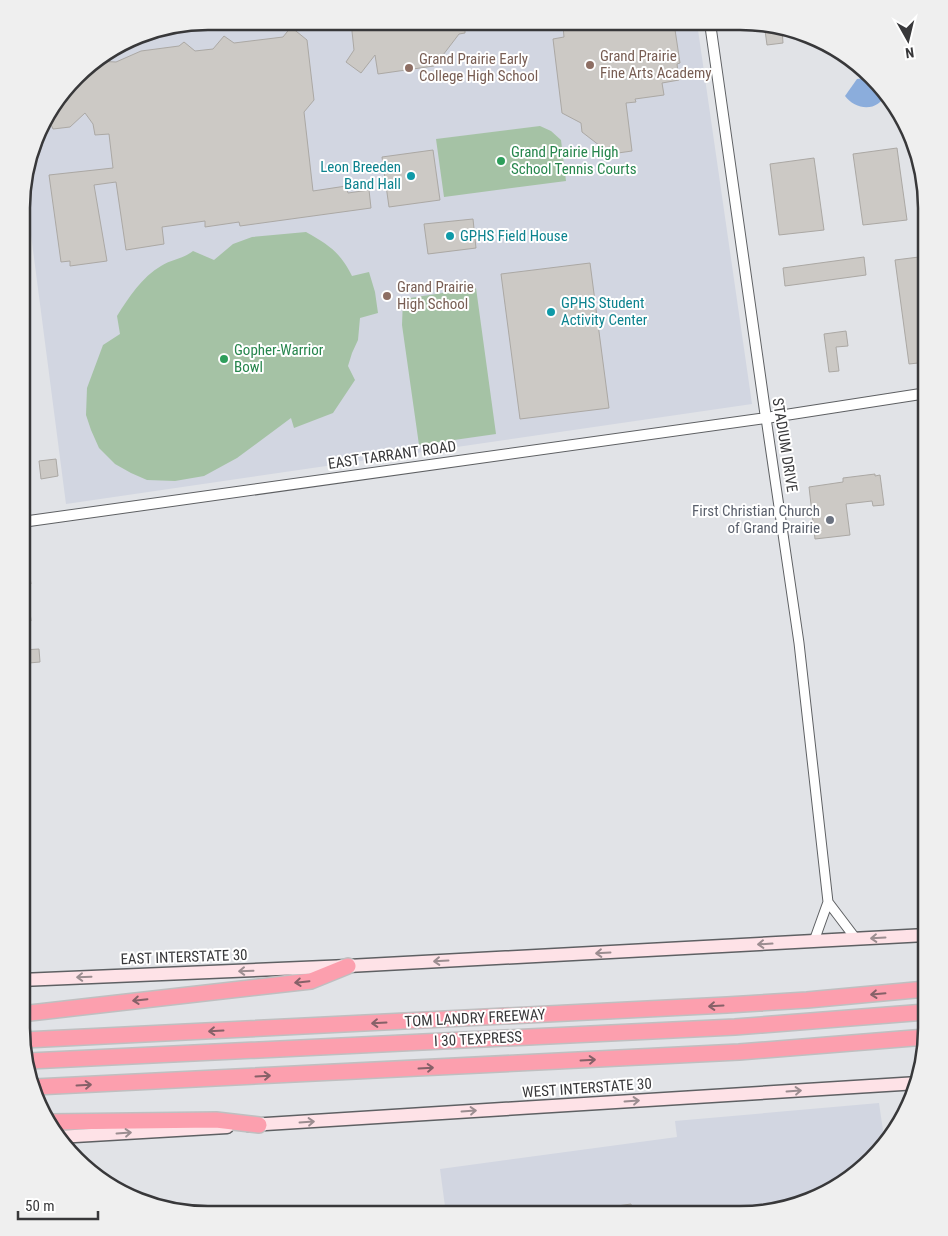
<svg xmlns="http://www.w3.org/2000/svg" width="948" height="1236" font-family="'Roboto Condensed',sans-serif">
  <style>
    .built { fill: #d2d6e1 }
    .green { fill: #a5c2a5 }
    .water { fill: #8baddc }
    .building { fill: #ccc9c5; stroke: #aba8a4 }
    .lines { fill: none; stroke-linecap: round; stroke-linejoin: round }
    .minor-casing { stroke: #5e6063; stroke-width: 11 }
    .tertiary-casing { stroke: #5e6063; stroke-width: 12 }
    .secondary-casing { stroke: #5e6063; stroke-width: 15 }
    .motorway-casing { stroke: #bfbfc0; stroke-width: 18 }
    .minor { stroke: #fff; stroke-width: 9 }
    .tertiary { stroke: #fff; stroke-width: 10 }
    .secondary { stroke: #fee2e7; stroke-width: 12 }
    .motorway { stroke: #fc9fae; stroke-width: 15 }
    .oneway { stroke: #9b8d90 }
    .oneway2 { stroke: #866168 }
    .education-dot { fill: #8d6e63; stroke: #fff; stroke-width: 2 }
    .leisure-dot { fill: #2e9e5b; stroke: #fff; stroke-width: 2 }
    .culture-dot { fill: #0f9aa8; stroke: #fff; stroke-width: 2 }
    .worship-dot { fill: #6b7280; stroke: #fff; stroke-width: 2 }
    .labels { text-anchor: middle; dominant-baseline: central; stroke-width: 4; stroke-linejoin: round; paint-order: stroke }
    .education-label { font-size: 15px; fill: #785e54; stroke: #fff; text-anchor: start }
    .leisure-label { font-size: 15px; fill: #27864d; stroke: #fff; text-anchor: start }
    .culture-label { font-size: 15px; fill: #0d838f; stroke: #fff; text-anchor: start }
    .street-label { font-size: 15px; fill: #38383a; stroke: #fff }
    .worship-label { font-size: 15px; fill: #5b616d; stroke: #fff; text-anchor: end }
    .rim { fill: none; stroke: #38383a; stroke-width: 2.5 }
  </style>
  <rect width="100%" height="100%" fill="#e1e3e7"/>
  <path class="built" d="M 208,21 L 697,23 L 752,404 L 66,504 L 24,181 L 46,115 L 85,67 L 147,31 Z
    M 879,1103 L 885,1144 L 863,1169 L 823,1195 L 741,1215 L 446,1214 L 440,1169 L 677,1137 L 675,1121 Z"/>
  <path class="green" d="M 540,126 L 551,131 L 561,140 L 566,181 L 444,197 L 436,139 Z
    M 306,232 C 329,245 340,252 352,276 L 369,272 L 375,292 L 378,313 L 360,318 L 358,340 L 352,353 L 348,366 L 355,380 L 333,413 L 294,428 L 291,418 L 237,458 L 204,476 L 175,481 L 147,480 L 131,473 L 115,464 L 99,448 L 91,430 L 86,415 L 87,388 L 103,345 L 120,334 L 117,316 C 129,297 142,277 161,266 C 172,259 183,259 193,251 L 214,260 L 233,244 L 252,237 Z
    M 476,288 L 496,434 L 419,445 L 402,325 L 403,299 Z"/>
  <path class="water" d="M 872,77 L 880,85 L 886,93 C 879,112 856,111 845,96 L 857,79 Z"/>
  <path class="building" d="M 351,22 L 465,22 L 465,33 L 459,34 L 443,55 L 432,56 L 434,66 L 378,74 L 375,55 L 361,73 L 346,62 L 354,50 Z
    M 573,22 L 674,23 L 680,63 L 677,64 L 679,80 L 662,83 L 664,95 L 635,99 L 636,102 L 626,103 L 632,151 L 618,153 L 611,147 L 604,149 L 582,132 L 581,123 L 562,113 L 553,39 L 564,37 L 563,26 L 573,24 Z
    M 764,23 L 782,29 L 783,43 L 767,45 Z
    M 291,27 L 307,40 L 314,100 L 304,112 L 313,191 L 346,186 L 348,193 L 369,190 L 371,208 L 240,226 L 239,222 L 205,227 L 205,221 L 162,227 L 164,244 L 126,250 L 116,182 L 94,185 L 107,261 L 70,266 L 70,261 L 61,262 L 49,175 L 113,168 L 109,134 L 95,135 L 93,124 L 85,113 L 70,127 L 53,129 L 46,114 L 85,67 L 95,61 L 116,62 L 141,51 L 179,46 L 184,42 L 195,51 L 213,49 L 224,36 L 234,43 L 283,37 Z
    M 897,148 L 907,220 L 863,225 L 853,154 Z
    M 433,150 L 440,200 L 389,207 L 382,157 Z
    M 814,158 L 824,230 L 779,235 L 770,164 Z
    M 473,219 L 476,248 L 428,254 L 424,224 Z
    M 927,256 L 927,362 L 909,364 L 895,260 Z
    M 864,257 L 866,275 L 785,286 L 783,268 Z
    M 590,263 L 609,408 L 520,419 L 501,274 Z
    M 846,331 L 848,346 L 836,347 L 839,371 L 829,372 L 824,334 Z
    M 56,459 L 58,476 L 41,479 L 39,461 Z
    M 875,474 L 875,476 L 880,475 L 884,505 L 873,506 L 872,501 L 846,504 L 850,535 L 815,539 L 809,487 L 843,482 L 843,478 Z
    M 22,559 L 27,559 L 31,584 L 22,585 Z
    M 28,593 L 31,621 L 22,623 L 22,594 Z
    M 39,649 L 40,662 L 29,663 L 29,658 L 22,658 L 22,650 Z
    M 631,1204 L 633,1214 L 596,1214 L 596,1209 Z"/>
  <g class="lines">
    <g class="minor-casing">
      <path id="minor" d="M 766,418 L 799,643 L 828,902
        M 814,941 L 828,902 L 856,939"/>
    </g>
    <g class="tertiary-casing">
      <path id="tertiary" d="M 710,23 L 766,418
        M 22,522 L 766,418 L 927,393"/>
    </g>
    <g class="secondary-casing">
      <path id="secondary" d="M 21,980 L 348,966 L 926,935
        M 249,1125 L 918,1083
        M 58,1137 L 227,1127"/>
    </g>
    <g class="motorway-casing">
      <path id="motorway" d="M 21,1014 L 311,981 L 348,966
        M 24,1040 L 727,1005 L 807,1000 L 926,989
        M 29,1061 L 735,1027 L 926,1012
        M 35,1087 L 739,1052 L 926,1037
        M 48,1122 L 216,1120 L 259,1125"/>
    </g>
    <use href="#minor" class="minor"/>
    <use href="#tertiary" class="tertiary"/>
    <use href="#secondary" class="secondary"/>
    <use href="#motorway" class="motorway"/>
  </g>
  <defs><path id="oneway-shaft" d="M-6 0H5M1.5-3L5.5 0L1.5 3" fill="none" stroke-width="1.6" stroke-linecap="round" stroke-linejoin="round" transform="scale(1.25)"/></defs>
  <g class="oneway">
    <use href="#oneway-shaft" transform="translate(878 938) rotate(177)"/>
    <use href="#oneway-shaft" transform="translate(765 944) rotate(177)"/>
    <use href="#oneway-shaft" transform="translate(603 953) rotate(177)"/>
    <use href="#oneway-shaft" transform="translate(441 961) rotate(177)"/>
    <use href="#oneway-shaft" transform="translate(246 971) rotate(178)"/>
    <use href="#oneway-shaft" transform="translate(84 977) rotate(178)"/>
    <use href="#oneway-shaft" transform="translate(794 1091) rotate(-4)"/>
    <use href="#oneway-shaft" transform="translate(632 1101) rotate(-4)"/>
    <use href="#oneway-shaft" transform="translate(469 1111) rotate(-4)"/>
    <use href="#oneway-shaft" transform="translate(307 1122) rotate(-4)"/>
    <use href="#oneway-shaft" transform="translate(124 1133) rotate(-4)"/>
  </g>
  <g class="oneway2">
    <use href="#oneway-shaft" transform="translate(302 982) rotate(174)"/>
    <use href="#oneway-shaft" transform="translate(878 994) rotate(175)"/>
    <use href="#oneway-shaft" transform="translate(140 1000) rotate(174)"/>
    <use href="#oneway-shaft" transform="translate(716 1006) rotate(177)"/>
    <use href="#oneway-shaft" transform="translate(379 1023) rotate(177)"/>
    <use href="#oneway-shaft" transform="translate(216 1031) rotate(177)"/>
    <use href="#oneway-shaft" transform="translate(588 1060) rotate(-3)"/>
    <use href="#oneway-shaft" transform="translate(426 1068) rotate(-3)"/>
    <use href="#oneway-shaft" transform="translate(263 1076) rotate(-3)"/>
    <use href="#oneway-shaft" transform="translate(84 1085) rotate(-3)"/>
  </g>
  <g class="education-dot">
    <circle cx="590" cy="65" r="5"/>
    <circle cx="409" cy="68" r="5"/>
    <circle cx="387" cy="296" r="5"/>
  </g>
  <g class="leisure-dot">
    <circle cx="501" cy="161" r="5"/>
    <circle cx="224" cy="359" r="5"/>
  </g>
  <g class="culture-dot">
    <circle cx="411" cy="176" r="5"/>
    <circle cx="450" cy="236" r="5"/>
    <circle cx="551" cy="312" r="5"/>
  </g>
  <circle class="worship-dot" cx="830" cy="520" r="5"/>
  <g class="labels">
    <g class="education-label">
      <text x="600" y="56">Grand Prairie<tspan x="600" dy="17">Fine Arts Academy</tspan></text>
      <text x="419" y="59">Grand Prairie Early<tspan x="419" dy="17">College High School</tspan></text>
      <text x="397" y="287">Grand Prairie<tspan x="397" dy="17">High School</tspan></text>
    </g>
    <g class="leisure-label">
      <text x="511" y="152">Grand Prairie High<tspan x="511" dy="17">School Tennis Courts</tspan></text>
      <text x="234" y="350">Gopher-Warrior<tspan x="234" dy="17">Bowl</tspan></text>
    </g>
    <g class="culture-label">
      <text x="401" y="167" text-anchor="end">Leon Breeden<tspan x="401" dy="17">Band Hall</tspan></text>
      <text x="460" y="236">GPHS Field House</text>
      <text x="561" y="303">GPHS Student<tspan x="561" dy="17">Activity Center</tspan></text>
    </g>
    <g class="street-label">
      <text transform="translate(785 445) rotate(81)">STADIUM DRIVE</text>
      <text transform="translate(392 455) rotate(-8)">EAST TARRANT ROAD</text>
      <text transform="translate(184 957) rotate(-2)">EAST INTERSTATE 30</text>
      <text transform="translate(475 1018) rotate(-3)">TOM LANDRY FREEWAY</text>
      <text transform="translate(478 1039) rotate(-3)">I 30 TEXPRESS</text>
      <text transform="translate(587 1088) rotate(-4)">WEST INTERSTATE 30</text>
    </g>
    <g class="worship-label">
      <text x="820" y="511">First Christian Church<tspan x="820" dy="17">of Grand Prairie</tspan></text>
    </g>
  </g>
  <path d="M0 0H948V1236H0ZM208 30H740A178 178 0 0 1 918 208V1028A178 178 0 0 1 740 1206H208A178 178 0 0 1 30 1028V208A178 178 0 0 1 208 30Z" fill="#efefef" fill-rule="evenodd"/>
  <path class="rim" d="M208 30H740A178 178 0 0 1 918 208V1028A178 178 0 0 1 740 1206H208A178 178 0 0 1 30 1028V208A178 178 0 0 1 208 30Z"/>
  <g transform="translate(908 40) rotate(172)" stroke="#ffffff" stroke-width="4" paint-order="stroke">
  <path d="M0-4L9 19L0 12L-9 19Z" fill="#38383a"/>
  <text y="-8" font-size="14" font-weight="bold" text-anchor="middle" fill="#38383a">N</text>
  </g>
  <path d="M18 1211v8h80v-8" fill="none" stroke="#38383a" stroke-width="2.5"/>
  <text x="25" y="1211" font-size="15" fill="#38383a" stroke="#ffffff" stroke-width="4" paint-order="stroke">50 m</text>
</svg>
